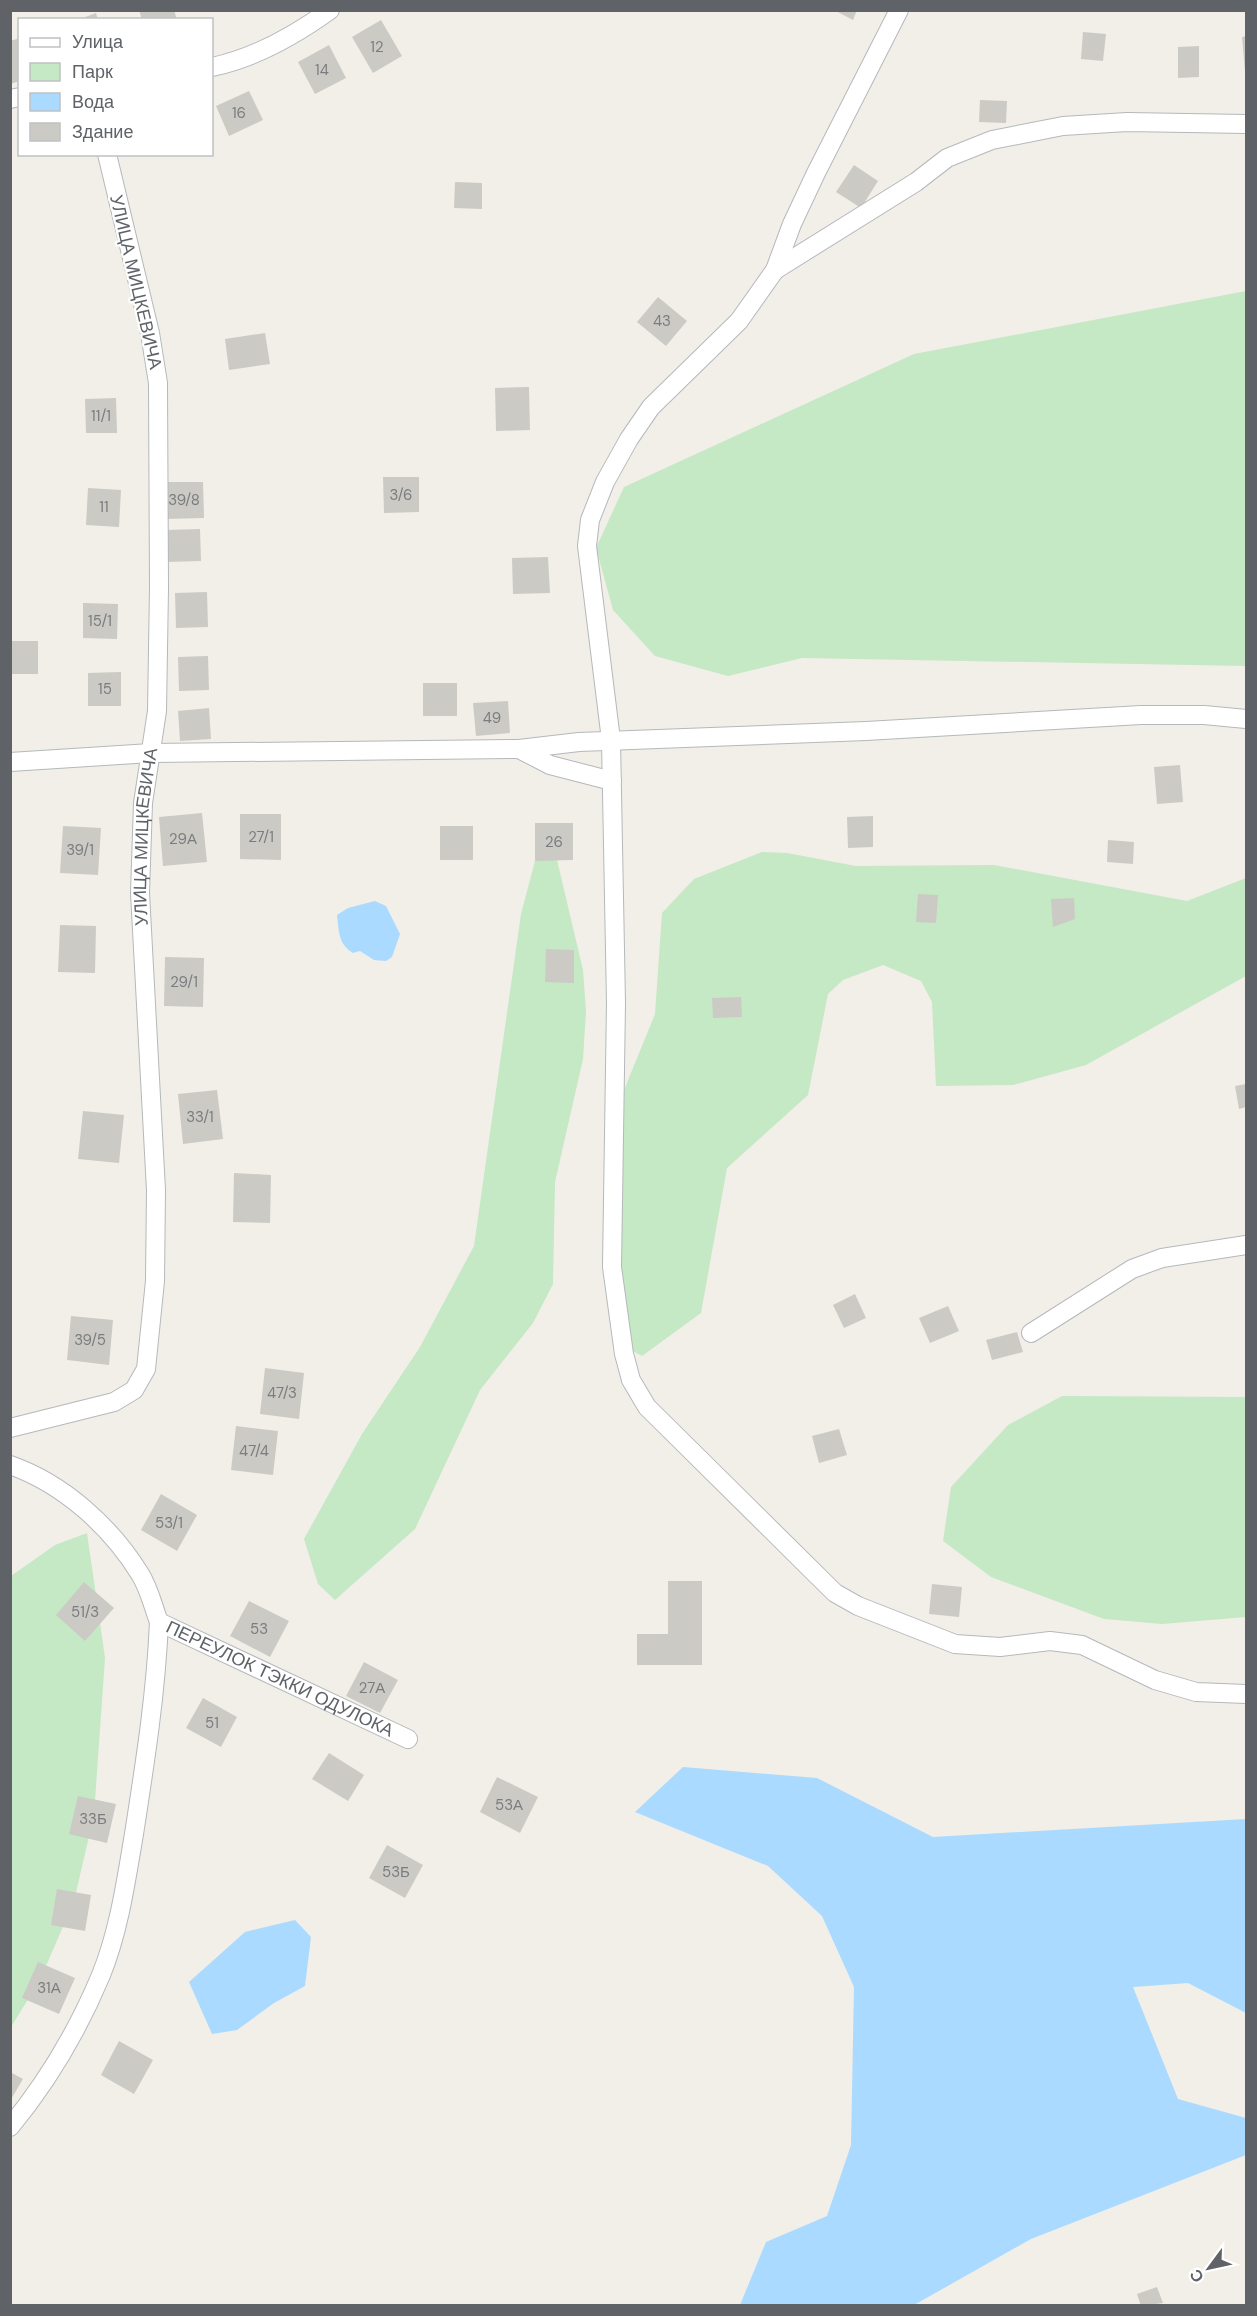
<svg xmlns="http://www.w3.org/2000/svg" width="1257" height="2316" font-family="'DM Sans',sans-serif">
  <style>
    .green { fill: #c5e8c5 }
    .water { fill: #aadaff }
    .building { fill: #cccac5 }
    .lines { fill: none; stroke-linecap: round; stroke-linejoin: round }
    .minor-casing { stroke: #b5b8bc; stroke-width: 20 }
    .minor { stroke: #fff; stroke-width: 18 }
    .labels { text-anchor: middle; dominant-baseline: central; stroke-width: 4.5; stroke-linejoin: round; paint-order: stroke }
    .number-label { font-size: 15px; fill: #7a7d7f }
    .street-label { font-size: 18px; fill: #5f6368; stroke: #fff }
  </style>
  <rect width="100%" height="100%" fill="#f1efe8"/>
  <path class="green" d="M 1246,291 L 1246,666 L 802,658 L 728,676 L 655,656 L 613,610 L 596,548 L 624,487 L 914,354 Z
    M 553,843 L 583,970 L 586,1011 L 583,1059 L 555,1182 L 553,1284 L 533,1323 L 480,1390 L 415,1529 L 335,1600 L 318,1584 L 304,1539 L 362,1434 L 420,1347 L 474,1246 L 521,914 L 535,861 Z
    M 762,852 L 787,853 L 856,866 L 994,865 L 1187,901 L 1246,878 L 1246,976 L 1086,1065 L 1013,1085 L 936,1086 L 932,1002 L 921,981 L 883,965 L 843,980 L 828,994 L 808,1095 L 727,1168 L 701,1313 L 642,1356 L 622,1345 L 611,1122 L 655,1014 L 662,913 L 694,879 Z
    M 1062,1396 L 1246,1397 L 1246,1617 L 1162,1624 L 1104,1619 L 991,1577 L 943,1541 L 951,1487 L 1008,1425 Z
    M 87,1533 L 105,1658 L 94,1815 L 74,1901 L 40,1980 L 11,2027 L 11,1576 L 55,1545 Z"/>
  <path class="water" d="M 375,901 L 386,906 L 400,934 L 392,957 L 386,961 L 374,960 L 360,951 L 353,953 C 338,944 339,931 337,915 L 348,908 Z
    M 683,1767 L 817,1778 L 933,1837 L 1246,1819 L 1246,2013 L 1188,1983 L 1133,1987 L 1178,2099 L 1246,2118 L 1246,2155 L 1031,2239 L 914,2305 L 740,2305 L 766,2242 L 827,2216 L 851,2145 L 854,1987 L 822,1916 L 768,1866 L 635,1812 Z
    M 295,1920 L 311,1937 L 305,1986 L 274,2003 L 237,2030 L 212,2034 L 189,1982 L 245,1932 Z"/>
  <path class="building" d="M 139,10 L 174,10 L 177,20 L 142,20 Z
    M 834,10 L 857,10 L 853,20 Z
    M 96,13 L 98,20 L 80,20 L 80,19 Z
    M 381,20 L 402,56 L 373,73 L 352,37 Z
    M 1083,32 L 1106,34 L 1103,61 L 1081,59 Z
    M 1246,36 L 1246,72 L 1245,72 L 1242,37 Z
    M 20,38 L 20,81 L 10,84 L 10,41 Z
    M 329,45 L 346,78 L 315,94 L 298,62 Z
    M 1199,46 L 1199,77 L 1178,78 L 1178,47 Z
    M 249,91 L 263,120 L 229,136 L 216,106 Z
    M 980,100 L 1007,101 L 1006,123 L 979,122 Z
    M 854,165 L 878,181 L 861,208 L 836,192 Z
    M 455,182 L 482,183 L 482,209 L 454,208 Z
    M 658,297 L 687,321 L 666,346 L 637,322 Z
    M 265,333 L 270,364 L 229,370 L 225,339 Z
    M 529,387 L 530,430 L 496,431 L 495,388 Z
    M 116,398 L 117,433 L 86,433 L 85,399 Z
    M 383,477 L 419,477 L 419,512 L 384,513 Z
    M 164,482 L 203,482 L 204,518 L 164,519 Z
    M 88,488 L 121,490 L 119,527 L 86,525 Z
    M 200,529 L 201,561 L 166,562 L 165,530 Z
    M 548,557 L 550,593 L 513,594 L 512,558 Z
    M 207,592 L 208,627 L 176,628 L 175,593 Z
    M 83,603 L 118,604 L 117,639 L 83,638 Z
    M 10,641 L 38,641 L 38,674 L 10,674 Z
    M 208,656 L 209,690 L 179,691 L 178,657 Z
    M 121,672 L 121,706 L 88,706 L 88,673 Z
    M 423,683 L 457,683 L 457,716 L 423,716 Z
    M 508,701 L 510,733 L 476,736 L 473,703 Z
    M 209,708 L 211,739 L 180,741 L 178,711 Z
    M 1180,765 L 1183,802 L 1157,804 L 1154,767 Z
    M 202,813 L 207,862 L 163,866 L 159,817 Z
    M 240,814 L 281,814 L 281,860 L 240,859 Z
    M 873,816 L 873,847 L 848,848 L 847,817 Z
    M 535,823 L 573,823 L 573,860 L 535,861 Z
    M 63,826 L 101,828 L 98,875 L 60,873 Z
    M 440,826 L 473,826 L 473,860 L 440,860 Z
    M 1108,840 L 1134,842 L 1133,864 L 1107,862 Z
    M 918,894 L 938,895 L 936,923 L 916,922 Z
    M 1074,898 L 1075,919 L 1053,927 L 1051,899 Z
    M 60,925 L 96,926 L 95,973 L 58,972 Z
    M 546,949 L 574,950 L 574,983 L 545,982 Z
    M 165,957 L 204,958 L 203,1007 L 164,1006 Z
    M 741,997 L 742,1017 L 713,1018 L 712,998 Z
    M 1246,1084 L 1246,1107 L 1239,1109 L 1235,1086 Z
    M 217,1090 L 223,1139 L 183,1144 L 178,1094 Z
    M 83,1111 L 124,1115 L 119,1163 L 78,1159 Z
    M 234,1173 L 271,1175 L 270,1223 L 233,1222 Z
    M 855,1294 L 866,1318 L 844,1328 L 833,1305 Z
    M 948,1306 L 959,1331 L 930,1343 L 919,1318 Z
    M 71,1316 L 113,1320 L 109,1365 L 67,1360 Z
    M 1017,1332 L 1023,1352 L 992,1360 L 986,1340 Z
    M 265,1368 L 304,1373 L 299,1419 L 260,1414 Z
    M 236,1426 L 278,1431 L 273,1475 L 231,1470 Z
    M 839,1429 L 847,1455 L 819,1463 L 812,1436 Z
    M 161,1494 L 197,1515 L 177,1551 L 141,1530 Z
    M 668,1581 L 702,1581 L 702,1665 L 637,1665 L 637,1634 L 668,1634 Z
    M 84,1582 L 114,1608 L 85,1641 L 56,1615 Z
    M 932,1584 L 962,1587 L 959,1617 L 929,1614 Z
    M 249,1601 L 289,1621 L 270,1657 L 230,1636 Z
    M 364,1662 L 398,1680 L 380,1713 L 346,1696 Z
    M 203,1698 L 237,1717 L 221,1747 L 186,1728 Z
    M 329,1753 L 364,1775 L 348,1801 L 312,1779 Z
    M 497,1777 L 538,1797 L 520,1833 L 480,1812 Z
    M 78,1796 L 116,1804 L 107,1843 L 69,1834 Z
    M 387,1845 L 423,1865 L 405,1898 L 369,1878 Z
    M 57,1889 L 91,1895 L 85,1931 L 51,1925 Z
    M 38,1962 L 75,1978 L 59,2014 L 22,1998 Z
    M 119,2041 L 153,2060 L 134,2094 L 101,2075 Z
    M 10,2072 L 23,2079 L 10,2101 Z
    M 1157,2287 L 1163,2303 L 1141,2306 L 1137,2294 Z"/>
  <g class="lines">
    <g class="minor-casing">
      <g id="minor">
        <path d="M 899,10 L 816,173 L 792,224 L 775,270 L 739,321 L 651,407 L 629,439 L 605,482 L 590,520 L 587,546 L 611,740 L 616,1003 L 612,1267 L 624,1354 L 631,1380 L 647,1407 L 835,1593 L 858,1606 L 955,1644 L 1000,1647 L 1050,1641 L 1082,1645 L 1155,1680 L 1196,1692 L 1246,1694"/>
        <path d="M 212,67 C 255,58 294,36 330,10"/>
        <path d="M 10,99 L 20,97"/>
        <path d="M 775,270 L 916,182 L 947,158 L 992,140 L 1063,126 L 1127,122 L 1246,124"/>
        <path d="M 519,749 L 550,765 L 612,781"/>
        <path d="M 10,762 L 151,753 L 519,749 L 579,742 L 866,731 L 1141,715 L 1204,715 L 1246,719"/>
        <path d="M 1031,1333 L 1132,1269 L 1162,1258 L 1246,1245"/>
        <path id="s1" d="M 10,1428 L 114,1402 L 134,1390 L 146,1369 L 155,1281 L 156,1190 L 140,893 L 143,803 L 157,711 L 159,588 L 158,383 L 150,333 L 107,154"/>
        <path id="s2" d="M 10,1465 C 64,1484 111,1527 140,1574 C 149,1588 153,1606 159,1622 L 408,1739"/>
        <path d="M 10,2127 C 48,2081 78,2030 101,1975 C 119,1931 126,1881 134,1834 C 145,1763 156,1693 159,1622"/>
      </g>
    </g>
    <use href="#minor" class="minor"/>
  </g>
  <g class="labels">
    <g class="number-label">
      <text x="377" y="47">12</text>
      <text x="322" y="70">14</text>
      <text x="239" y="113">16</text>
      <text x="662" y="321">43</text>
      <text x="101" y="416">11/1</text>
      <text x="401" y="495">3/6</text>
      <text x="184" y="500">39/8</text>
      <text x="104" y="507">11</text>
      <text x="100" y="621">15/1</text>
      <text x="105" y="689">15</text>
      <text x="492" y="718">49</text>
      <text x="261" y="837">27/1</text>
      <text x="183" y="839">29А</text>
      <text x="554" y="842">26</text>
      <text x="80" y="850">39/1</text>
      <text x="184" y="982">29/1</text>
      <text x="200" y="1117">33/1</text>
      <text x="90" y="1340">39/5</text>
      <text x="282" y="1393">47/3</text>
      <text x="254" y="1451">47/4</text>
      <text x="169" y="1523">53/1</text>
      <text x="85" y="1612">51/3</text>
      <text x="259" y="1629">53</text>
      <text x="372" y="1688">27А</text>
      <text x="212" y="1723">51</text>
      <text x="509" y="1805">53А</text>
      <text x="93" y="1819">33Б</text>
      <text x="396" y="1872">53Б</text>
      <text x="49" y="1988">31А</text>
    </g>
    <g class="street-label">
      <text transform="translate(136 282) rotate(77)">УЛИЦА МИЦКЕВИЧА</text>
      <text stroke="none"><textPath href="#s1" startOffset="688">УЛИЦА МИЦКЕВИЧА</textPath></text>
      <text stroke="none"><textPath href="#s2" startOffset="358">ПЕРЕУЛОК ТЭККИ ОДУЛОКА</textPath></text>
    </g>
  </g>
  <rect width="1257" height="2316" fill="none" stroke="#5f6368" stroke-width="24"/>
  <rect x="18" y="18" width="195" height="138" fill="#ffffff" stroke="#bfc1c3" stroke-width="1.5"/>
  <rect x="30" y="38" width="30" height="9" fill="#ffffff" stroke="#bfc1c3" stroke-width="1.5"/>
  <text x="72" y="48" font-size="18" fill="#5f6368">Улица</text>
  <rect x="30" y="63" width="30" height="18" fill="#c5e8c5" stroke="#bfc1c3" stroke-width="1.5"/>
  <text x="72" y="78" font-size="18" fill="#5f6368">Парк</text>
  <rect x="30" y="93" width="30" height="18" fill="#aadaff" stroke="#bfc1c3" stroke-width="1.5"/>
  <text x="72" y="108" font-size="18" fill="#5f6368">Вода</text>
  <rect x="30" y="123" width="30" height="18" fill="#cccac5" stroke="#bfc1c3" stroke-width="1.5"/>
  <text x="72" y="138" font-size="18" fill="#5f6368">Здание</text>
  <g transform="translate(1209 2268) rotate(237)" stroke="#ffffff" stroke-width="4.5" paint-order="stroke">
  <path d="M0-4.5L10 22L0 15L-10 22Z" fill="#5f6368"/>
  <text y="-9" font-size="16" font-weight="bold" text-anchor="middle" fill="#5f6368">С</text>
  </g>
</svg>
